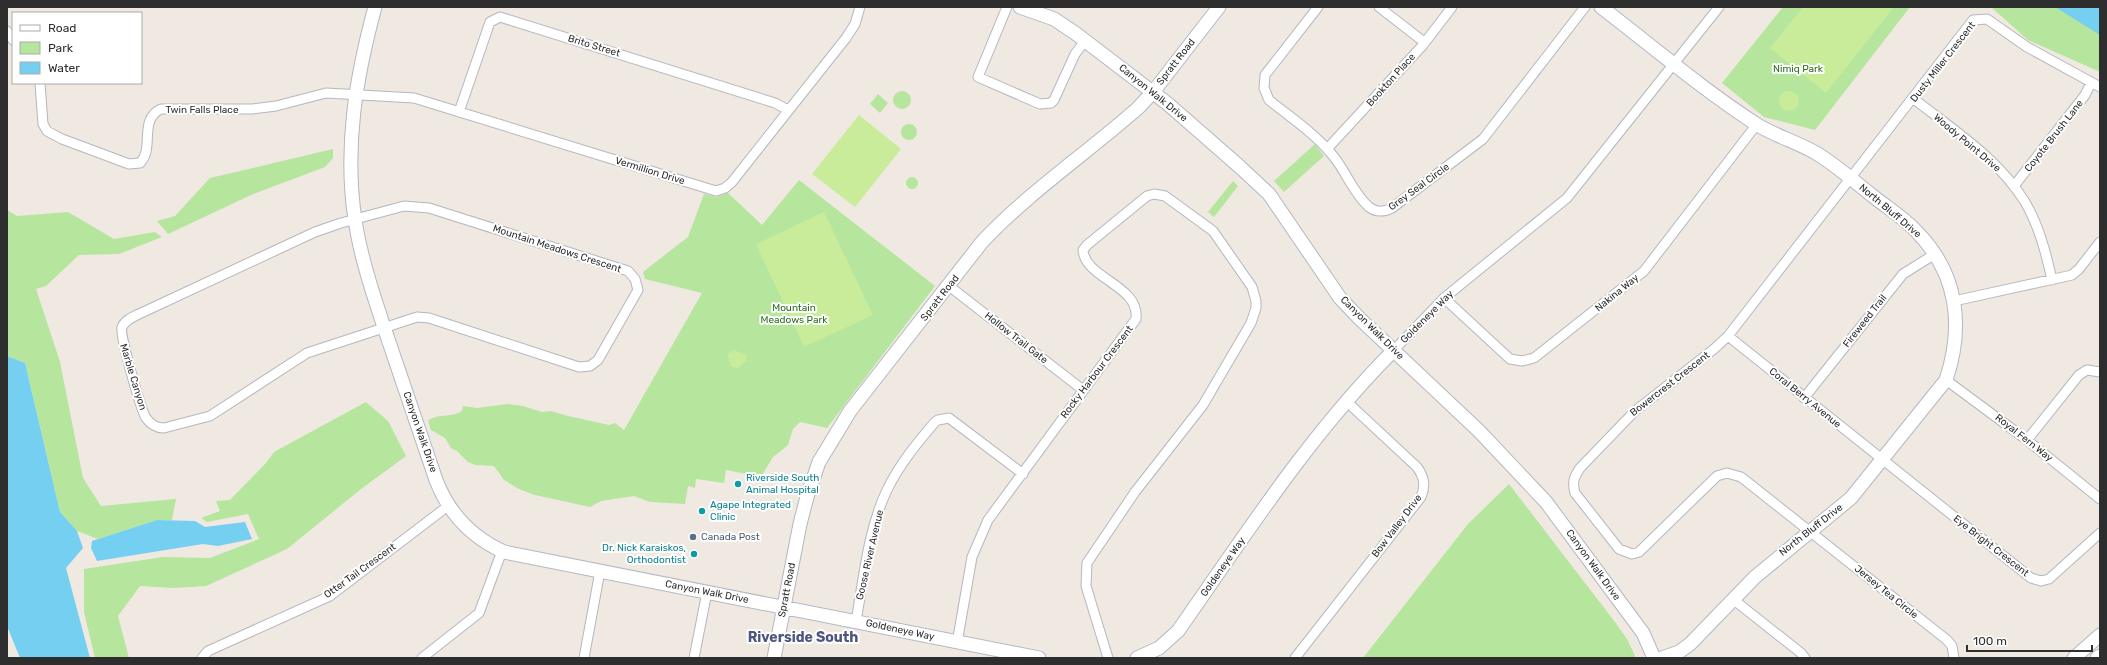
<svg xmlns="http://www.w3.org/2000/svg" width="2107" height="665" font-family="Rubik,sans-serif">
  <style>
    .green { fill: #b6e59e }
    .pitch { fill: #c9ec9a }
    .water { fill: #75cff0 }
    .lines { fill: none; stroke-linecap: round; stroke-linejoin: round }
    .street-casing { stroke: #b4b7c1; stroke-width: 11 }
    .secondary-casing { stroke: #b4b7c1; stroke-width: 15 }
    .street { stroke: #fff; stroke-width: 9 }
    .secondary { stroke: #fff; stroke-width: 13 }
    .culture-dot { fill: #0f9aa8; stroke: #fff; stroke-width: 1.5 }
    .service-dot { fill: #5c6f8a; stroke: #fff; stroke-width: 1.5 }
    .labels { text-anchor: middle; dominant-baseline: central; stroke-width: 4; stroke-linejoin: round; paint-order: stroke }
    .street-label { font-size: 10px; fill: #2e2e2e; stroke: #fff }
    .park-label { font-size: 10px; fill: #2c6e1b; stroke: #fff }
    .culture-label { font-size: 10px; fill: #0d838f; stroke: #fff; text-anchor: start }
    .service-label { font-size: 10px; fill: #4e5e75; stroke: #fff; text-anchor: start }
    .district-label { font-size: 14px; font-weight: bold; fill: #4d5680; stroke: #fff }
  </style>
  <rect width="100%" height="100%" fill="#efe9e1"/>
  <path class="green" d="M 1783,7 L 1910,7 L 1815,130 L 1764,117 L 1722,83 Z
    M 1991,7 L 2100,7 L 2100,72 L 2028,40 Z
    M893 100a9 9 0 1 1 18 0a9 9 0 1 1-18 0Z
    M 878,94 L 888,103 L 880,113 L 870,104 Z
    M901 132a8 8 0 1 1 16 0a8 8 0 1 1-16 0Z
    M 1315,144 L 1324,156 L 1284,192 L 1274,181 Z
    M 333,149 L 333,158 L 325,167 L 253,194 L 168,234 L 157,221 L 175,216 L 210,178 Z
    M906 183a6 6 0 1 1 12 0a6 6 0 1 1-12 0Z
    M 799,180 L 935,286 L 827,428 L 800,422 L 793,429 L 788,445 L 773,457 L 761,477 L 726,470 L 724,483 L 696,479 L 695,488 L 688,486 L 685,504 L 650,502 L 634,496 L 601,501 L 590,507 L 535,495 L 519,489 L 504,480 L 494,466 L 475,465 L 468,462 L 457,451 L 451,448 L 445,438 L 431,430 L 428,421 C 437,413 452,418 462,411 L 463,406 L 477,408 L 508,404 L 523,406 L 542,412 L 551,411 L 564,415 L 609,425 L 615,423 L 624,430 L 702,293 L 645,279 L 643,272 L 688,237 L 704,194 L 717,197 L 728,193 L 762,225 Z
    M 1233,181 L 1238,186 L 1214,217 L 1208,212 Z
    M 7,210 L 17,216 L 68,212 L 114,239 L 155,232 L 162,237 L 119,254 L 79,255 L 46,286 L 36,289 L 60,362 L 83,478 L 101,506 L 176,499 L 172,520 L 157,520 L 98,539 L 77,531 L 60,512 L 25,363 L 7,356 Z
    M 366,402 L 388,421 L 406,456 L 361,489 L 287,549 L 206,586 L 174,588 L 140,586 L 118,616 L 129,658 L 95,658 L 84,612 L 84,569 L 163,557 L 210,558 L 259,539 L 248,514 L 207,522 L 201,518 L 220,511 L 216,501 L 230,500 L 266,463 L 274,452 Z
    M 1509,484 L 1615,622 L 1627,639 L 1636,658 L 1363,658 L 1468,524 Z"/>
  <path class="pitch" d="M 1803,7 L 1894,7 L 1826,93 L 1770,48 Z
    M1779 101a10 10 0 1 1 20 0a10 10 0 1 1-20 0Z
    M 859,115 L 901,149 L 855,207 L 812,174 Z
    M 824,212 L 873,315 L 804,347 L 756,244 Z
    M 734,350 L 747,355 L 746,361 L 738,368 L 732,367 L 729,362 L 728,354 Z"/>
  <path class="water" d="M 2055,7 L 2100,7 L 2100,35 Z
    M 7,356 L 25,363 L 60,512 L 77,531 L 83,548 L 66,568 L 90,658 L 20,658 L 7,626 Z
    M 157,520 L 195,521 L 205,527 L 245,522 L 252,539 L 218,546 L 203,544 L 97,561 L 91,548 L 92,541 Z"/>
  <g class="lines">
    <g class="street-casing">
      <path id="street" d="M 1007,7 L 978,77 L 1040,104 L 1051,103 L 1054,100 L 1075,54 L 1085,41
        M 1318,7 L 1265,75 L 1264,88 L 1269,100 C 1291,118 1316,134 1334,157 C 1346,172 1354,194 1369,207 C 1377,213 1384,212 1392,208 L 1483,139 L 1585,7
        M 1379,7 L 1424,42
        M 7,31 L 13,40
        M 40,83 L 43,124 L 47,131 L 62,139 L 129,164 L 140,163 C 155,148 138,120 161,109 L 252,109 L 276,106 L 326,93 L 414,98 L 716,191 L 725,188 L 732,182 L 846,38 L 855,24 L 860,7
        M 1914,99 C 1952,129 1999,159 2025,202 C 2039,226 2046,253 2052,280
        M 459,112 L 490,22 L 500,17 L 775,103 L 788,110
        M 1327,149 L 1423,45 L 1452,7
        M 2014,186 L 2085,95 L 2091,83
        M 404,206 L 429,208 L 628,271 L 635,279 L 638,290 L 598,360 L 590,366 L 579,367 L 429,318 L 417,317 L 307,353 L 210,416 L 164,428 C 156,428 151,425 146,418 C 141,410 119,334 122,327 C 125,320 133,317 139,314 L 315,232 L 341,223 Z
        M 949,286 L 1083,390
        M 1444,298 L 1510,359 L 1522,361 L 1534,358 L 1644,271 L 1757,124
        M 1954,301 L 2072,275 L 2079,269 L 2100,242
        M 1728,336 L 2031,578 L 2041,581 L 2049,579 L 2100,533
        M 1394,350 L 1444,298 L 1567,198 L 1719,7
        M 1946,380 L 2027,440 L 2100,499
        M 1804,398 L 1903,274 L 1935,254
        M 2027,440 L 2079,375 L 2087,370 L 2100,372
        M 1734,600 L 1801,653 L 1805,658
        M 856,621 C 864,577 868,530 887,490 C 899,465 917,443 935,422 L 938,420 L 949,418 L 1023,474
        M 957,643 L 972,557 L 988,520 L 1136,319 C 1140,285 1085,279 1083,250 L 1087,245 L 1147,196 L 1154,194 L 1165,196 L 1213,231 L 1252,287 L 1256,301 L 1256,308 L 1251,323 L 1203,405 L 1135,492 L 1087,563 L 1086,586 L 1108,658
        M 202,658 L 208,651 L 330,596 L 448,506
        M 422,658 L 479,613 L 502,551
        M 584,658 L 600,571
        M 694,658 L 707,592
        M 1295,658 L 1421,497 C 1426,485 1424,477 1417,467 L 1346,401
        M 1954,658 L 1952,646 L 1947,640 L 1741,477 L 1727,473 L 1717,476 L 1639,552 L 1632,554 L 1619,549 L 1575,493 C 1572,482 1574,477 1580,468 L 1635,411 L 1714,349 L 1728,336 L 1973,20 L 1987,19 L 2027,47 L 2100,87"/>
    </g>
    <g class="secondary-casing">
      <path id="secondary" d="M 375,7 C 356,77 344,147 355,220 C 361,260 375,300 388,339 C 404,386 420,433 436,480 C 449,514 471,537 504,552 L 1039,658
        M 1020,7 L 1054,19 L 1075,33 L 1168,104 L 1240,167 L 1269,194 L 1340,298 L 1359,318 L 1479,431 L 1546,502 L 1643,633 L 1654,658
        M 1601,7 C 1652,46 1702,89 1756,124 C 1775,136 1797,142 1816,153 C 1836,165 1855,182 1874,197 C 1888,208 1904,218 1916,231 C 1958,273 1964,326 1946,380 L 1851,498 L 1755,577 L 1690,644 L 1679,652 L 1662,658
        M 774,658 L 800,524 L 807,497 L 819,462 L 850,411 L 982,242 C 1029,192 1087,153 1138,108 L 1153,92 L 1219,7
        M 1137,658 L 1159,648 L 1178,631 C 1246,534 1310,434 1394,350
        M 2074,658 L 2100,635
        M 2097,658 L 2100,656"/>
    </g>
    <use href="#street" class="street"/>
    <use href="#secondary" class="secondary"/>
  </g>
  <g class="culture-dot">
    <circle cx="738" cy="484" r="4"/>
    <circle cx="702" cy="511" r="4"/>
    <circle cx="694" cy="554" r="4"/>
  </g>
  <circle class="service-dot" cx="693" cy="537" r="4"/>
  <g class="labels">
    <g class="street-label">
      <text transform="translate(594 46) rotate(17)">Brito Street</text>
      <text transform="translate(1176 62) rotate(-52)">Spratt Road</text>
      <text transform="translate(1943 62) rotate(-52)">Dusty Miller Crescent</text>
      <text transform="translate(1391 80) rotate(-48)">Bookton Place</text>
      <text transform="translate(1153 93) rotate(39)">Canyon Walk Drive</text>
      <text x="202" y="110">Twin Falls Place</text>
      <text transform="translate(2054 136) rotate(-52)">Coyote Brush Lane</text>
      <text transform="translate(1967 143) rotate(40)">Woody Point Drive</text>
      <text transform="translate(650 171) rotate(17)">Vermillion Drive</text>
      <text transform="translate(1419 187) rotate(-36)">Grey Seal Circle</text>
      <text transform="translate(1890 211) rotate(40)">North Bluff Drive</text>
      <text transform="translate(557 249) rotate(18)">Mountain Meadows Crescent</text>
      <text transform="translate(1617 293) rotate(-39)">Nakina Way</text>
      <text transform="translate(940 298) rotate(-52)">Spratt Road</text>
      <text transform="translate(1427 317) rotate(-45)">Goldeneye Way</text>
      <text transform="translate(1865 321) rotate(-52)">Fireweed Trail</text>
      <text transform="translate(1372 328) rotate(45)">Canyon Walk Drive</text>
      <text transform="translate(1016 338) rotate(38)">Hollow Trail Gate</text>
      <text transform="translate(1097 372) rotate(-53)">Rocky Harbour Crescent</text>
      <text transform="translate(133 377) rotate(73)">Marble Canyon</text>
      <text transform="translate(1670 384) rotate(-38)">Bowercrest Crescent</text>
      <text transform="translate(1805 398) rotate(39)">Coral Berry Avenue</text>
      <text transform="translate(420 432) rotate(71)">Canyon Walk Drive</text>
      <text transform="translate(2024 438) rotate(38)">Royal Fern Way</text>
      <text transform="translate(1397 526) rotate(-53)">Bow Valley Drive</text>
      <text transform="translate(1811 530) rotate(-38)">North Bluff Drive</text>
      <text transform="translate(1991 546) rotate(38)">Eye Bright Crescent</text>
      <text transform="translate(870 555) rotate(-77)">Goose River Avenue</text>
      <text transform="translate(1593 565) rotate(54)">Canyon Walk Drive</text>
      <text transform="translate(1223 567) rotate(-55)">Goldeneye Way</text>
      <text transform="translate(360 571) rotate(-36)">Otter Tail Crescent</text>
      <text transform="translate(787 590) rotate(-79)">Spratt Road</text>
      <text transform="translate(707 592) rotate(11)">Canyon Walk Drive</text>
      <text transform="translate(1886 592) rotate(39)">Jersey Tea Circle</text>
      <text transform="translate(900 630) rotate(12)">Goldeneye Way</text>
    </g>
    <g class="park-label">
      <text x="1798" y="69">Nimiq Park</text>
      <text x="794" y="308">Mountain<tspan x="794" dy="12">Meadows Park</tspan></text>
    </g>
    <g class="culture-label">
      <text x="746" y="478">Riverside South<tspan x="746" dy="12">Animal Hospital</tspan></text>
      <text x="710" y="505">Agape Integrated<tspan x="710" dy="12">Clinic</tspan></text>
      <text x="686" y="548" text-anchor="end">Dr. Nick Karaiskos,<tspan x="686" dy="12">Orthodontist</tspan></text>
    </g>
    <g class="service-label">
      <text x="701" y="537">Canada Post</text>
    </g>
    <g class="district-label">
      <text x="803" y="637">Riverside South</text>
    </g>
  </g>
  <rect width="2107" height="665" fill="none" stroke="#2e2e2e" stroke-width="16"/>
  <rect x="12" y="12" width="130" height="72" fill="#ffffff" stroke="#ababab"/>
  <rect x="20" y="25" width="20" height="6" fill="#ffffff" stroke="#ababab"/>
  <text x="48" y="32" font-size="12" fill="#2e2e2e">Road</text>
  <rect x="20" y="42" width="20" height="12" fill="#b6e59e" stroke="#ababab"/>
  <text x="48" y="52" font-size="12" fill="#2e2e2e">Park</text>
  <rect x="20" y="62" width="20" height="12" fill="#75cff0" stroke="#ababab"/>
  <text x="48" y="72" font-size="12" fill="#2e2e2e">Water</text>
  <path d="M1967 645v6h125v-6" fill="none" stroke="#2e2e2e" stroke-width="2"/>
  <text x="1973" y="645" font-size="12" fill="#2e2e2e" stroke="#ffffff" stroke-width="3" paint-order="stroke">100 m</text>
</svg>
